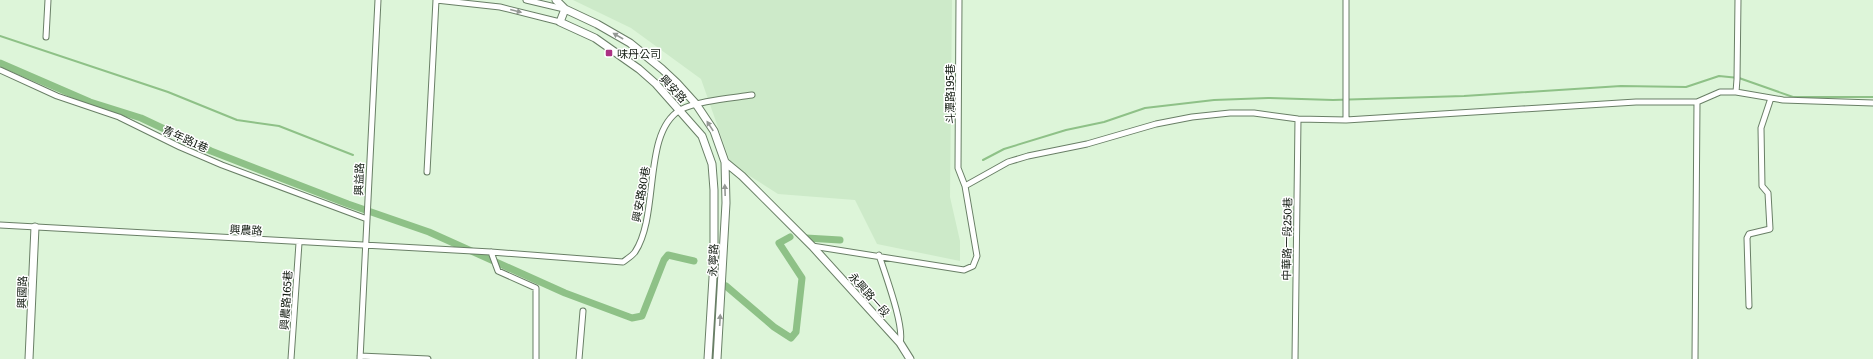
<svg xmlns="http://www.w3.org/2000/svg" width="1873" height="359" font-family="Literata,'Noto Sans TC',serif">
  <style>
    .built { fill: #cdeac9 }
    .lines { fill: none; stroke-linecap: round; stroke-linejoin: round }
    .stream { stroke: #8ec187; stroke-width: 2 }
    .canal { stroke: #8ec187; stroke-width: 7 }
    .street-casing { stroke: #697f66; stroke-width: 7 }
    .secondary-casing { stroke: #697f66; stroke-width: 9 }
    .street { stroke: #fff; stroke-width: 5 }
    .secondary { stroke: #fff; stroke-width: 7 }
    .oneway { fill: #949894 }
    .poi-dot { fill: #ab3083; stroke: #fff; stroke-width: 1.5 }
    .labels { text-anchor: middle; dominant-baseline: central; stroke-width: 3; stroke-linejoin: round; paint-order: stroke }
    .poi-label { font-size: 11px; fill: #121b11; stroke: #fff; text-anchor: start }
    .street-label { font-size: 11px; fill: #121b11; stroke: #fff }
  </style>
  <rect width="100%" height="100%" fill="#ddf5d9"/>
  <path class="built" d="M 573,0 L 952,0 L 950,197 L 960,241 L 960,261 L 877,244 L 855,200 L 778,194 L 731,164 L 701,79 L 631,28 Z"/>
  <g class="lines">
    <path class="stream" d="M 0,36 L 168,92 L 237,120 L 279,126 L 353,155
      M 983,160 L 1004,149 L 1066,130 L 1104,122 L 1145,108 L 1214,100 L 1268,98 L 1333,100 L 1464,96 L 1621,86 L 1686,87 L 1719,76 L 1739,78 L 1793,97 L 1873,97"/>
    <path class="canal" d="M 0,63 L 90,102 L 141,118 L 211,151 L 348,204 L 429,232 L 565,293 L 632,318 L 642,316 L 664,260 L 668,255 L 694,261
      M 806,238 L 840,240
      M 726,286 L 774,327 L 791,338 L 796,332 L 802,278 L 779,243 L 790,237"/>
    <g class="street-casing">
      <path id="street" d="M 436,0 L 500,7 L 560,22
        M 526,0 L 564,9
        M 959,0 L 958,168 L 965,186
        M 1346,0 L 1346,120
        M 46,37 L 48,0
        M 0,70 L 57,96 L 119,117 L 180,147 L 222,165 L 367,219
        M 1736,92 L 1737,79 L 1738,0
        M 427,172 L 436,0
        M 0,225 L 491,252 L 623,262 C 627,259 632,256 635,252 C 660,214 642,133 680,110 C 696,101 733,98 752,95
        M 812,246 L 964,270 L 973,266 L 977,256 L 965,186 L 1008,162 L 1028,156 L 1087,144 L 1156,124 L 1192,117 L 1230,113 L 1254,113 L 1298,119 L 1346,120 L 1636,102 L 1697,102 L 1720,92 L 1736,92 L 1783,100 L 1873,103
        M 491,252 L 498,271 L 536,288 L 536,359
        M 879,255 C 885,274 905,327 900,343
        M 1749,306 L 1747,238 L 1749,234 L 1770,229 L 1768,193 L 1762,186 L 1761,128 L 1771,98
        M 360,356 L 428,359
        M 291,359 L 299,243
        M 360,359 L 378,0
        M 579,359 L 583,311
        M 1295,359 L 1298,119
        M 1695,359 L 1697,102"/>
    </g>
    <g class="secondary-casing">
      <path id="secondary" d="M 556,0 L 565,9 L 597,24 L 630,43 L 662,69 L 677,83 L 696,104 L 714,131 L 725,162 L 742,176 L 812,246 L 900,343 L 910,359
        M 565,9 L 560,22 L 595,38 L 639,69 L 656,84 L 702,136 L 712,164 L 714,190 L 714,261 L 708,359
        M 29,359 L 35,227
        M 717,359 L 726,203 L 725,162"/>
    </g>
    <use href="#street" class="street"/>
    <use href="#secondary" class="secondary"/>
  </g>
  <defs><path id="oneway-solid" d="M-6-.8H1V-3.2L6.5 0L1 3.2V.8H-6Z"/></defs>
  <g class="oneway">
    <use href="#oneway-solid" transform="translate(516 11) rotate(14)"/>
    <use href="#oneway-solid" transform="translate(618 36) rotate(-150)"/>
    <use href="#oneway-solid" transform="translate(710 126) rotate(-123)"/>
    <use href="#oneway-solid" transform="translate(725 190) rotate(-92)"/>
    <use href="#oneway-solid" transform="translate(720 320) rotate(-87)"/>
  </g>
  <rect class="poi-dot" x="605" y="49" width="8" height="8" rx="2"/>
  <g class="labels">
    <g class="poi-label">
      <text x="617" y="53">味丹公司</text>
    </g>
    <g class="street-label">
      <text transform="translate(674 88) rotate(46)">興安路</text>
      <text transform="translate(949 94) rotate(-90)">斗潭路195巷</text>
      <text transform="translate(186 138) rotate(24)">青年路1巷</text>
      <text transform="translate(358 179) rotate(-88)">興益路</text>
      <text transform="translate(640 194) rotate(-80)">興安路80巷</text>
      <text transform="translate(246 229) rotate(3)">興農路</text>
      <text transform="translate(1286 239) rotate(-89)">中華路一段250巷</text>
      <text transform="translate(712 260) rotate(-87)">永寧路</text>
      <text transform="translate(21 292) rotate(-88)">興國路</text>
      <text transform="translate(870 294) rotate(48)">永興路一段</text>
      <text transform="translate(285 300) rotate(-86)">興農路165巷</text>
    </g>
  </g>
</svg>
